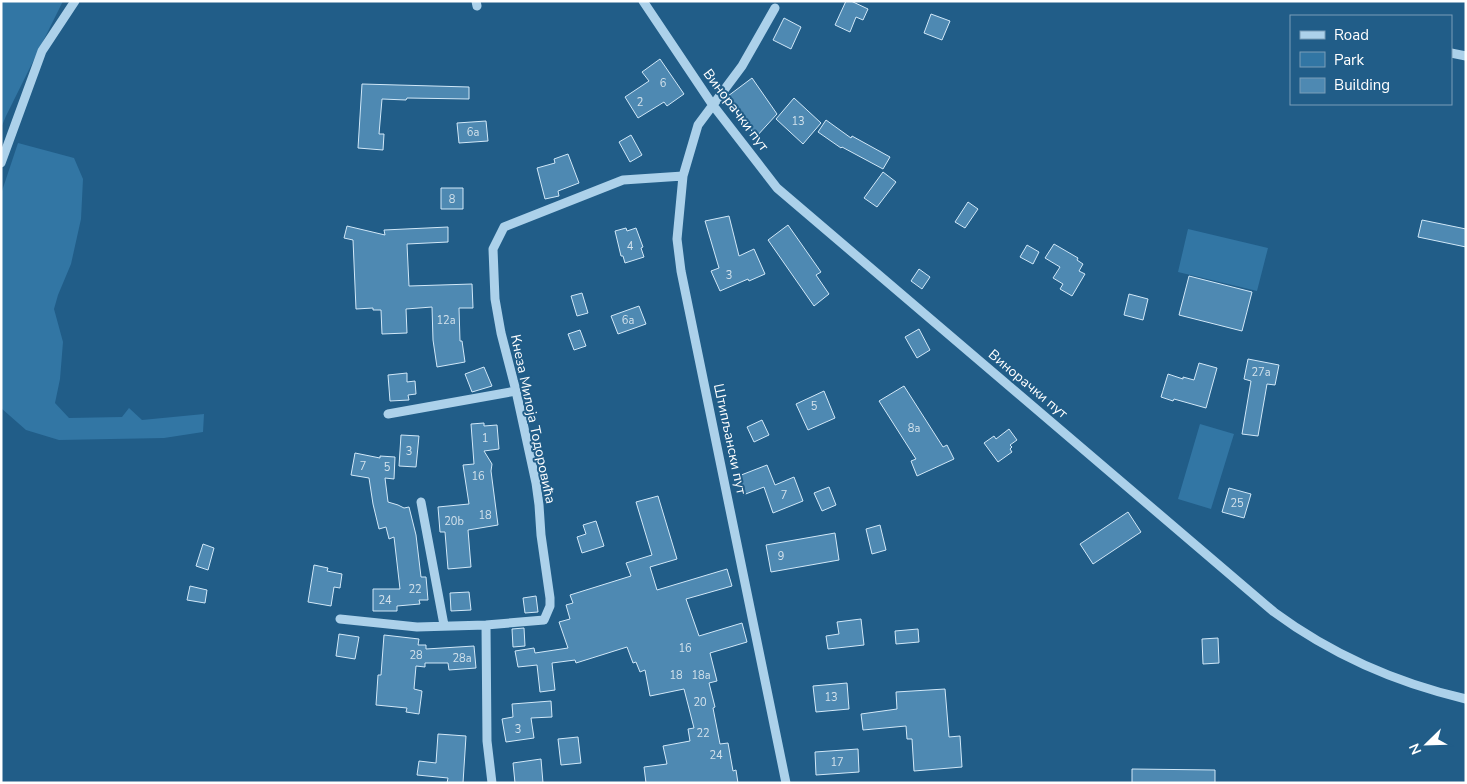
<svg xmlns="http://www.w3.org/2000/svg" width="1467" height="784" font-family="'Nunito Sans',sans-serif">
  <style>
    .green { fill: #3276a4 }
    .building { fill: #4e89b2; stroke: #d1e8f8 }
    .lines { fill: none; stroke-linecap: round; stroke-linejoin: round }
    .minor { stroke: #acd1ea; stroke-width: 9 }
    .labels { text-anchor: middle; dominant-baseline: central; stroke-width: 4; stroke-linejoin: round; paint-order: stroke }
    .number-label { font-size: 11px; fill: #d3e2ec }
    .street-label { font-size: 14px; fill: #fff; stroke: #215d88 }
  </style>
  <rect width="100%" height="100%" fill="#215d88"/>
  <path class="green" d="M 3,1 L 63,1 L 6,116 L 1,128 L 1,3 Z
    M 18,143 L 74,158 L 83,179 L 81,219 L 71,264 L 58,295 L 54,309 L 63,342 L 60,379 L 55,403 L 69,418 L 122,417 L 129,408 L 142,420 L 204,414 L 203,432 L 164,438 L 59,440 L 26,430 L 1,408 L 1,194 Z
    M 1188,229 L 1268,248 L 1257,291 L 1178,272 Z
    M 1200,424 L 1234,434 L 1211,509 L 1178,499 Z"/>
  <path class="building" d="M 846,1 L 851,1 L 868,9 L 863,20 L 856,17 L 850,32 L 835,25 Z
    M 931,14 L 950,21 L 942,40 L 924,33 Z
    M 784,18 L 801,27 L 791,49 L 773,40 Z
    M 660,59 L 684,94 L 667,106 L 664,102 L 638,118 L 625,97 L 649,81 L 642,72 Z
    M 752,78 L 777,114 L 756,137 L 728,96 Z
    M 362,84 L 469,87 L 469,99 L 407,98 L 406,100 L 382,99 L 379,134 L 384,134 L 383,150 L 358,148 Z
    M 794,98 L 821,123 L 803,144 L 776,119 Z
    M 826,120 L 851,138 L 852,136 L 890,157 L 883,169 L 842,147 L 841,148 L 818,132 Z
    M 486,121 L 488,141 L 459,143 L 457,123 Z
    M 631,135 L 642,155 L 630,162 L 619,142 Z
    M 568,154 L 579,183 L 558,191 L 559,196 L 545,199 L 537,168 L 555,163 L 554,159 Z
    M 883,172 L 896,182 L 877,207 L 864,198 Z
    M 441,188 L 463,188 L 463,209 L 441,209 Z
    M 968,202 L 978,209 L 965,228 L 955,222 Z
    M 729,216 L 739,256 L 754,249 L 765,274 L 749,281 L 748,279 L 720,291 L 711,271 L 719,268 L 705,221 Z
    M 1422,220 L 1466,229 L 1466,247 L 1418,237 Z
    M 788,225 L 821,272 L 816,275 L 829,294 L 814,306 L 768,240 Z
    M 347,226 L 385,235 L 384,230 L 448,227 L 448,242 L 407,244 L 409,286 L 472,284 L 473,308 L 459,308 L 460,341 L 462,341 L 465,362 L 437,367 L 433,340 L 432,307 L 406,309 L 407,333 L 382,334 L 381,310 L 373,310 L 373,308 L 356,309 L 353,240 L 344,238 Z
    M 626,228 L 627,231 L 636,228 L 643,247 L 641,248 L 644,257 L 625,263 L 623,256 L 621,256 L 615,231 Z
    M 1054,244 L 1078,258 L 1077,260 L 1083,264 L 1079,271 L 1085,274 L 1072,296 L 1060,289 L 1063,284 L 1053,278 L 1060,267 L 1045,258 Z
    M 1027,245 L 1039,252 L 1033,264 L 1020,257 Z
    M 919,269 L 930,277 L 922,289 L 911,281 Z
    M 1189,276 L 1252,292 L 1242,331 L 1179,315 Z
    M 582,293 L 588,313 L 577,316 L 571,296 Z
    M 1129,294 L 1148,299 L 1143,320 L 1124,315 Z
    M 639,306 L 646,324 L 618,334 L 611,316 Z
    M 919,329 L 930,350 L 917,358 L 905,337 Z
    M 580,330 L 586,346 L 574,350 L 568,334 Z
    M 1248,359 L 1279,365 L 1275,385 L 1267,384 L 1258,436 L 1242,434 L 1251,381 L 1244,379 Z
    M 1199,363 L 1217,368 L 1206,408 L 1174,399 L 1173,401 L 1161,397 L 1168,374 L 1183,379 L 1183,377 L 1194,380 Z
    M 484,367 L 492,386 L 472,392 L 465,374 Z
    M 407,373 L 407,382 L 415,381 L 416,394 L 408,395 L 409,400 L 390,401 L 388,375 Z
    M 904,386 L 943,447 L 947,445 L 954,459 L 917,476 L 911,461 L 916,459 L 879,401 Z
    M 824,391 L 835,418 L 808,430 L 796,404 Z
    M 762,420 L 769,435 L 754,442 L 747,427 Z
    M 484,423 L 484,426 L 497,425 L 499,449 L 484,451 L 492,464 L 491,471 L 498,525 L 468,530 L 471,567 L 448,569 L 445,532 L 440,532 L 438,507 L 469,504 L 463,465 L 474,464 L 471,424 Z
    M 1009,429 L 1017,440 L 1010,445 L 1012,447 L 1010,449 L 1012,452 L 998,462 L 984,443 L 994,436 L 996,439 Z
    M 401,435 L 419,436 L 416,467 L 399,466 Z
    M 355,453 L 380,458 L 380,456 L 395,457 L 394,479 L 385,478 L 388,502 L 398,505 L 404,508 L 409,507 L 416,535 L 421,577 L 426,577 L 428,600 L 419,600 L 420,604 L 397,606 L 397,611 L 373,611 L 373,589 L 400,589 L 394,537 L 389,539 L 386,527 L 379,529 L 373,504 L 369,478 L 351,475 Z
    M 767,465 L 775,485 L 794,477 L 803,501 L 773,513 L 764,487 L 743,495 L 736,477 Z
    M 829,487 L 836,505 L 822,511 L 814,493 Z
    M 1229,488 L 1251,494 L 1244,518 L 1222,512 Z
    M 658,496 L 677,559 L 650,567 L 657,590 L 727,569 L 732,586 L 686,599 L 699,636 L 742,623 L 747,642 L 710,653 L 717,681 L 709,683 L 715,707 L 713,708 L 720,744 L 728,743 L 733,771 L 736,770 L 738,783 L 646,783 L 644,767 L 667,764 L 663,746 L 690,741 L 688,729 L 694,728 L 684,689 L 650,696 L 645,670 L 640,672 L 636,662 L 633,663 L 627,647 L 576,663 L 575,660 L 552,663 L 555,690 L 540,692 L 537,665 L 518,667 L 515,651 L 534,648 L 535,653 L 568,648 L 559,622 L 570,619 L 566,605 L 573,603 L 570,595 L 631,576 L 626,563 L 652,555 L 636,502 Z
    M 1128,512 L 1141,532 L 1093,564 L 1080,544 Z
    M 596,521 L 604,546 L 582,553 L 577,537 L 586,534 L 583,525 Z
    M 880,525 L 886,550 L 872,554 L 866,529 Z
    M 835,533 L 839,560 L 771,572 L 766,545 Z
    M 203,544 L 214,548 L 208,570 L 196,566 Z
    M 314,565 L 328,568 L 327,571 L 342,574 L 340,588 L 334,587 L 331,606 L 308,602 Z
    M 190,586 L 207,590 L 205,603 L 187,600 Z
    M 469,592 L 471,610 L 451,611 L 450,593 Z
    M 536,596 L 538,612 L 525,613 L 523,598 Z
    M 861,619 L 864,645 L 828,649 L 826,636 L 839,634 L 837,622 Z
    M 524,628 L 525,646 L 513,647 L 512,629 Z
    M 918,629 L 919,642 L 896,644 L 895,631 Z
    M 339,634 L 359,637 L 355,659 L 336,656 Z
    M 384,635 L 419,639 L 418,645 L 426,645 L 426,649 L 474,646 L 476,668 L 449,670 L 448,663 L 425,663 L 425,667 L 416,666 L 414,689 L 422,691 L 419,714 L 406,712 L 407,708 L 376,705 L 378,675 L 381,675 Z
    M 1218,638 L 1219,663 L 1203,664 L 1202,639 Z
    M 847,683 L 849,709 L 816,712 L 813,686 Z
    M 945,689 L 949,737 L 960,736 L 962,767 L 914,771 L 912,739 L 907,739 L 906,726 L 863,730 L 861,714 L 897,709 L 896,692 Z
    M 551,701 L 552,717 L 531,718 L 534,738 L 506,742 L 502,719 L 513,717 L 512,704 Z
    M 438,734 L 466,736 L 463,783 L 447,783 L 448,778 L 417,775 L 419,761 L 436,763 Z
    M 578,737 L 581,763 L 561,765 L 558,739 Z
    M 858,749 L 859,772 L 816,775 L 815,752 Z
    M 541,759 L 543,783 L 515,783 L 513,763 Z
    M 1132,769 L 1215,770 L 1215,783 L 1132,783 Z"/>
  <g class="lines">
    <path class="minor" d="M 476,1 L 477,6
      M 643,1 L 712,104 L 777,188 L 1274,612 C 1331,654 1397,683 1466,699
      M 775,8 L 742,66 L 698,125 L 683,176 L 677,239 L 681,271 L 786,783
      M 1451,53 L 1466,56
      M 1,163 L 42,51 L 75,1
      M 388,414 L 516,391
      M 421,502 L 444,625
      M 340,619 L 417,627 L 486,625 L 544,620 L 550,606 L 550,598 L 541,535 L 539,505 L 536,483 L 516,391 L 501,333 L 495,299 L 493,249 L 504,227 L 623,180 L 683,176
      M 486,625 L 487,741 L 492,783"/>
  </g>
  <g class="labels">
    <g class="number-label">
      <text x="663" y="83">6</text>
      <text x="640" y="102">2</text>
      <text x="798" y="121">13</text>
      <text x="473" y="132">6a</text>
      <text x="452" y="199">8</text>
      <text x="630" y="246">4</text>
      <text x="729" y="275">3</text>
      <text x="446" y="320">12a</text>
      <text x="628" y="320">6a</text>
      <text x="1261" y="372">27a</text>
      <text x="814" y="406">5</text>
      <text x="914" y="428">8a</text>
      <text x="485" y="438">1</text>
      <text x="409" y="451">3</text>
      <text x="363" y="466">7</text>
      <text x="387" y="467">5</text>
      <text x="478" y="476">16</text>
      <text x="784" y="495">7</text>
      <text x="1237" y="503">25</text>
      <text x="485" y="515">18</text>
      <text x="454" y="521">20b</text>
      <text x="781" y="556">9</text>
      <text x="415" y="589">22</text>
      <text x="385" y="600">24</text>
      <text x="685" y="648">16</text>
      <text x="416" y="655">28</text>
      <text x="462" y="658">28a</text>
      <text x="676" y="675">18</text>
      <text x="701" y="675">18a</text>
      <text x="831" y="697">13</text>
      <text x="700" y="702">20</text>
      <text x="518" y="729">3</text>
      <text x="703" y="733">22</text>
      <text x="716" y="755">24</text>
      <text x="837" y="762">17</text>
    </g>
    <g class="street-label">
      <text transform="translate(736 110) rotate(53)">Винорачки пут</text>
      <text transform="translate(1028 384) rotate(40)">Винорачки пут</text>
      <text transform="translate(533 419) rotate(78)">Кнеза Милоја Тодоровића</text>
      <text transform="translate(730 439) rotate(78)">Штипљански пут</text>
    </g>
  </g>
  <rect width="1467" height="784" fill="none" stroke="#ffffff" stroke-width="5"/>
  <rect x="1290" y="15" width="162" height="90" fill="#215d88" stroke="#7a9eb8"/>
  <rect x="1300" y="31" width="25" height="8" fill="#acd1ea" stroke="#7a9eb8"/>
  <text x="1334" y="40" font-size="15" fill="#ffffff">Road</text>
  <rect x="1300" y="52" width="25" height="15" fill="#3276a4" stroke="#7a9eb8"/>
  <text x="1334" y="65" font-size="15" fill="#ffffff">Park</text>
  <rect x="1300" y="78" width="25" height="15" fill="#4e89b2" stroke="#7a9eb8"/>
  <text x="1334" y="90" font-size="15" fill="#ffffff">Building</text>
  <g transform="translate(1427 744) rotate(247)" stroke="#215d88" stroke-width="4" paint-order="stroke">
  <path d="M0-4L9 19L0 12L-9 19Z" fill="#ffffff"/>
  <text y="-8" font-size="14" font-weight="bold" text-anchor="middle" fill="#ffffff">N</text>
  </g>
</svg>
